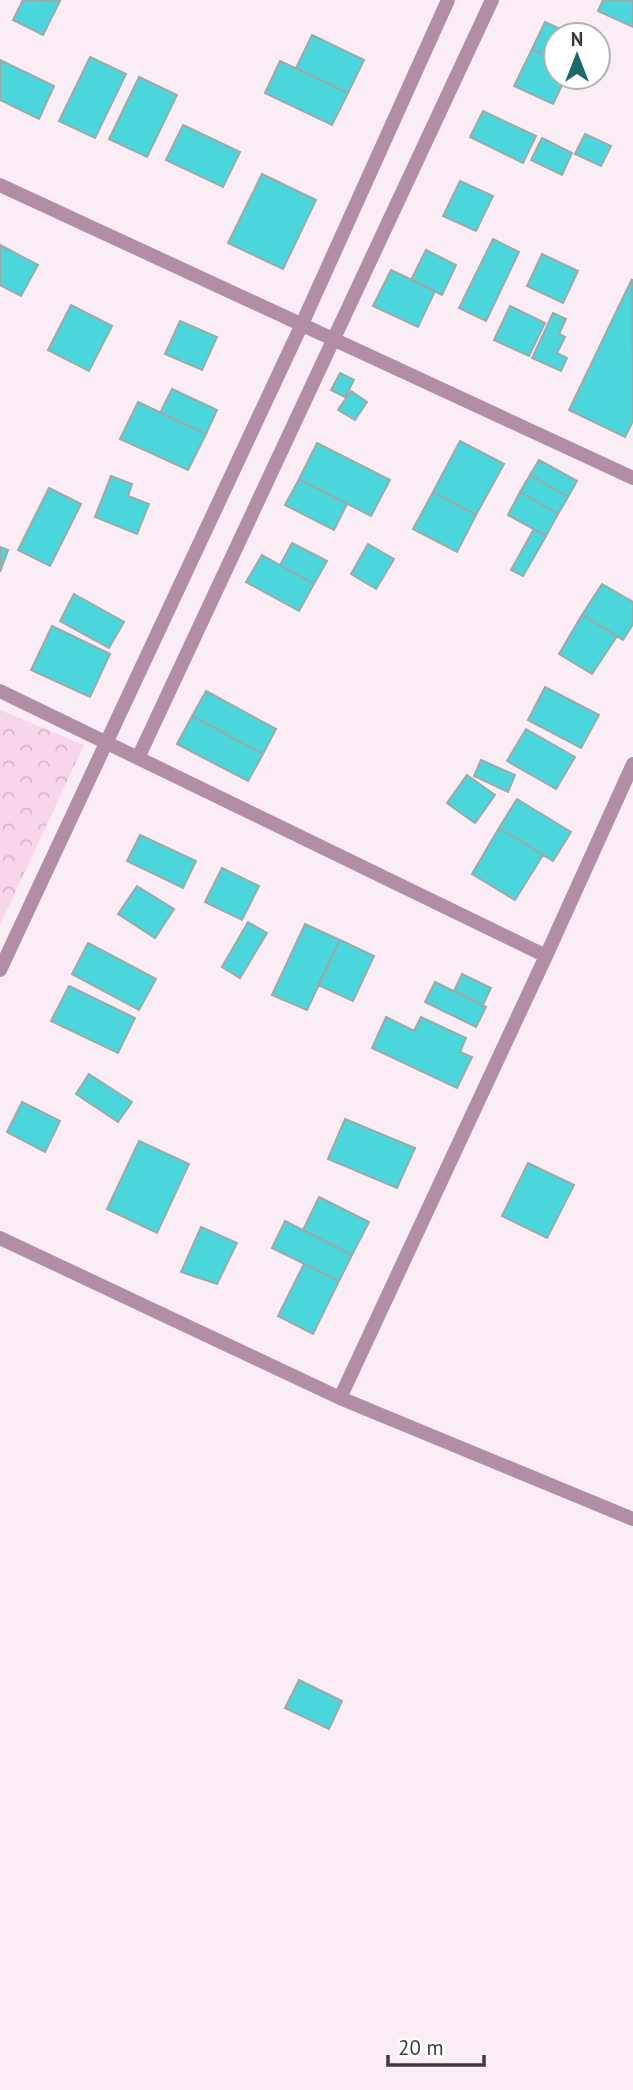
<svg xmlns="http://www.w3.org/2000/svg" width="633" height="2090" font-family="'PT Sans',sans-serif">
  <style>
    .forest { fill: url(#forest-crowns) }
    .building { fill: #4bd6dc; stroke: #9aaaaa; stroke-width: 2 }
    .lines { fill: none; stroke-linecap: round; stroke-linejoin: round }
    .street { stroke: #b18ea4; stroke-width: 14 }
  </style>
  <defs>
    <pattern id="forest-crowns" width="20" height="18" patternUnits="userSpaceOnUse" patternTransform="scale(1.75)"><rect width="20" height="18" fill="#f7d6ea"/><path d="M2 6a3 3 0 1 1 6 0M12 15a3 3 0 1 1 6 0" fill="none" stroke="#d5b8ca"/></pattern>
  </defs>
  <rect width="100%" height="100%" fill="#faedf5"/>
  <path class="forest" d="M 0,710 L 84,745 L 0,925 Z"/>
  <path class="building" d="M 23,0 L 60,1 L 43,35 L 13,20 Z
    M 603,0 L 633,0 L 633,27 L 598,11 Z
    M 545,22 L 573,35 L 556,35 L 556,61 L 532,49 Z
    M 312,35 L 364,60 L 348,93 L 296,68 Z
    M 532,49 L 556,61 L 556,77 L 566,77 L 553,104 L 514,86 Z
    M 90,57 L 126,74 L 95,138 L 59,121 Z
    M 0,60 L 54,86 L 39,119 L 0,100 Z
    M 280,61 L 348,93 L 332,125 L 265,93 Z
    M 139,77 L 177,95 L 147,157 L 109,139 Z
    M 483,111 L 536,136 L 523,163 L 470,137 Z
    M 183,125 L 240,152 L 223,187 L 166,160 Z
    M 585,134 L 611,146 L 601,166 L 575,154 Z
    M 542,138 L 572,153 L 562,175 L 531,160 Z
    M 262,174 L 316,200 L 283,269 L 228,243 Z
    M 460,181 L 493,196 L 476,231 L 443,216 Z
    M 493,239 L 519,252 L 486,321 L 459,308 Z
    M 0,245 L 38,265 L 21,296 L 0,285 Z
    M 426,250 L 456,265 L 442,295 L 411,280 Z
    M 542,254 L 578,271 L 563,303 L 527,286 Z
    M 391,270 L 435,291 L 418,327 L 373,306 Z
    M 632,279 L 633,421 L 625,437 L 569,410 Z
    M 71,305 L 112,326 L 89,371 L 48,350 Z
    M 510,306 L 545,323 L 529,356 L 494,340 Z
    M 553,313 L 566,319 L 559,334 L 565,337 L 557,353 L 567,358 L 561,371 L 532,358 Z
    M 180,321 L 217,337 L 202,370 L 165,354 Z
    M 340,373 L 354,380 L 345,397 L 331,390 Z
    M 172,389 L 217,410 L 206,434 L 160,413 Z
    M 351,391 L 367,402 L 355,420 L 338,410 Z
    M 138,402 L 206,434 L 188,470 L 120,439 Z
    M 460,441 L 504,464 L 476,515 L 433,492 Z
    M 317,443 L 390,480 L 371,516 L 299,479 Z
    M 539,460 L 577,481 L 568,497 L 530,475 Z
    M 530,475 L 568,497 L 558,514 L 520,492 Z
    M 111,476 L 132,484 L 128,496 L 149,504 L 137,534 L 95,517 Z
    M 299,479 L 347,504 L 334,530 L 285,505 Z
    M 49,488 L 81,504 L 50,566 L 18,550 Z
    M 433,492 L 476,515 L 457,552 L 413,529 Z
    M 520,492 L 558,514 L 546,536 L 508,515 Z
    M 534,529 L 546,536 L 523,576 L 511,570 Z
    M 292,543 L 327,561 L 314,584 L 280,565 Z
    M 368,544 L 394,559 L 376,589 L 351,574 Z
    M 0,547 L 8,550 L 0,572 Z
    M 262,555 L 314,584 L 299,611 L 246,582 Z
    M 602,584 L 633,602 L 633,624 L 623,640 L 582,615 Z
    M 74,594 L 124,622 L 109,648 L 60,621 Z
    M 582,615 L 617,636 L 592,674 L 559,654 Z
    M 52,626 L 110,654 L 90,697 L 31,670 Z
    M 545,687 L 599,715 L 581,748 L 528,720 Z
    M 206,691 L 276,729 L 263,754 L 192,716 Z
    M 192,716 L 263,754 L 248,781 L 177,744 Z
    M 526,729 L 575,757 L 556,789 L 507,761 Z
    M 481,760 L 515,775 L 508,792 L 474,776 Z
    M 467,775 L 495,795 L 475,823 L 447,803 Z
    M 517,799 L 571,832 L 553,861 L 499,828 Z
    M 499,828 L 543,855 L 515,900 L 472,874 Z
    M 140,835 L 196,861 L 183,888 L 127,861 Z
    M 222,868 L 259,886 L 242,920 L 205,902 Z
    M 137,886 L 174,909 L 155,938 L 118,914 Z
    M 248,922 L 267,933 L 240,978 L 222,967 Z
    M 305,924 L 340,940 L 307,1010 L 272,995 Z
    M 340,940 L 374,956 L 353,1001 L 318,985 Z
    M 88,943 L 156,979 L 139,1010 L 72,974 Z
    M 462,974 L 491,988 L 483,1005 L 454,991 Z
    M 435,982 L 486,1007 L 476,1027 L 425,1002 Z
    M 69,986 L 135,1018 L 118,1053 L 51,1021 Z
    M 386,1017 L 414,1031 L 421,1017 L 466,1038 L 460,1052 L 472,1057 L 457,1088 L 372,1048 Z
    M 89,1074 L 132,1102 L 118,1122 L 76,1094 Z
    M 22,1102 L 60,1121 L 45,1152 L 7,1132 Z
    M 345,1119 L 415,1148 L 397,1188 L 328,1159 Z
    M 139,1141 L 189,1164 L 157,1233 L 107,1209 Z
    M 528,1163 L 574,1185 L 547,1238 L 502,1216 Z
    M 319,1197 L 369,1222 L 352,1255 L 303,1230 Z
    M 285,1221 L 352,1255 L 339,1281 L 272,1248 Z
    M 201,1227 L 237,1243 L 217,1284 L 181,1272 Z
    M 304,1264 L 339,1281 L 313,1334 L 278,1316 Z
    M 299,1680 L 342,1701 L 329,1729 L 285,1708 Z"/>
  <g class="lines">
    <path class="street" d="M 0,185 L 633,478
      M 0,691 L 546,956
      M 138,758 L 492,0
      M 0,970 L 302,324 L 448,0
      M 0,1238 L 340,1398 L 546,956 L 633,764
      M 340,1398 L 633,1519"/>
  </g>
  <g transform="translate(577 56)"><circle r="33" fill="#fefffe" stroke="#b2b0b1" stroke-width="2"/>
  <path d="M0-5L12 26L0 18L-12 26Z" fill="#1c696c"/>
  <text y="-10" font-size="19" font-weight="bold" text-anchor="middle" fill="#3f393d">N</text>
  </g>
  <path d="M388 2055v10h96v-10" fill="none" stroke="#3f393d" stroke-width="3.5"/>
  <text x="398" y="2055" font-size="21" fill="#3f393d" stroke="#fefffe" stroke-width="5" paint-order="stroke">20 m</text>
</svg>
